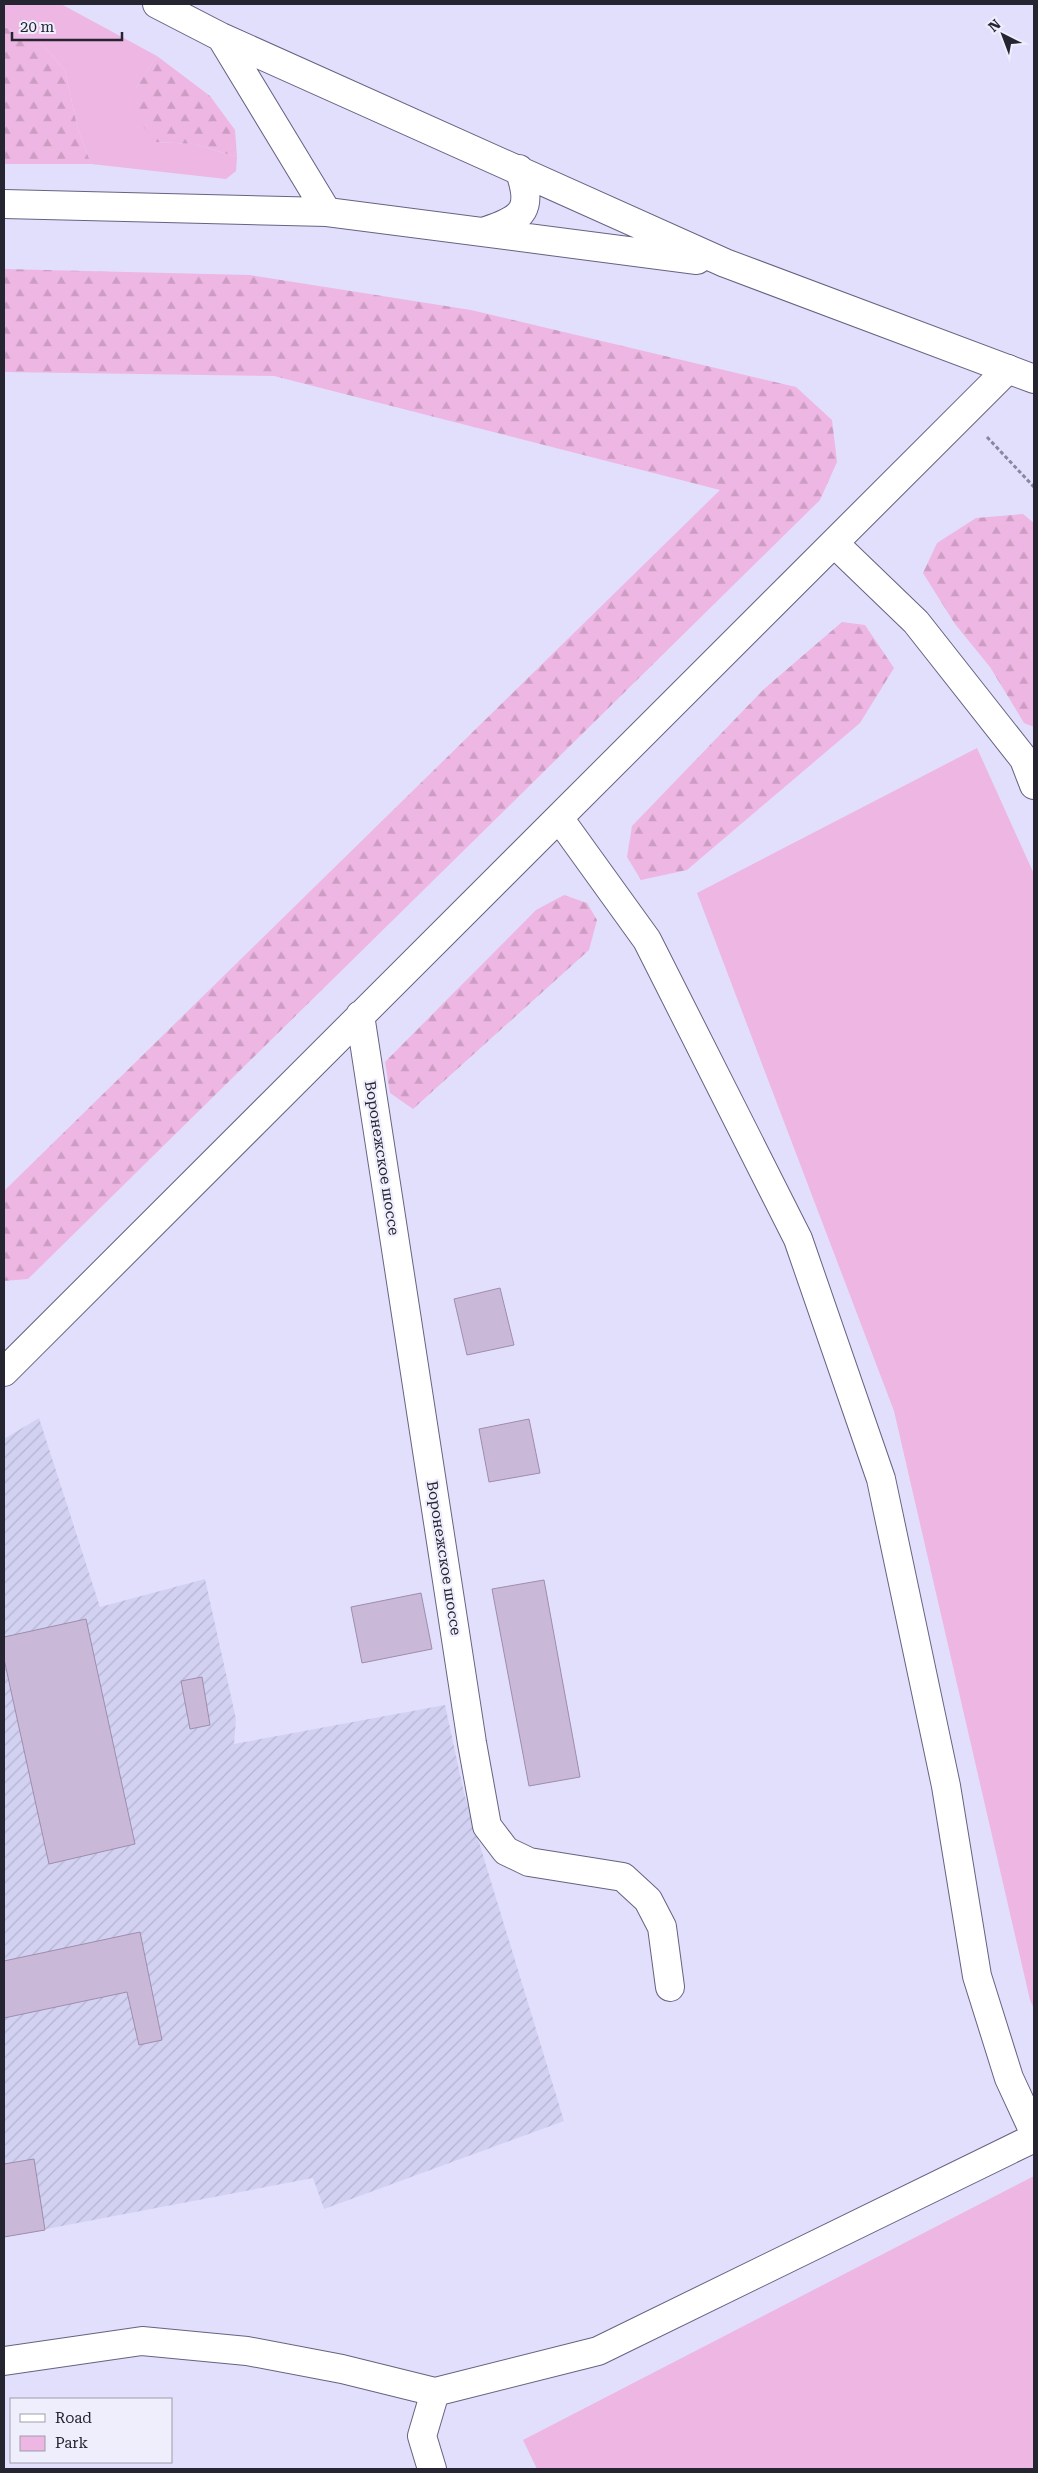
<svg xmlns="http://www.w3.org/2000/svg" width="1038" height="2473" font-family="'Roboto Serif',serif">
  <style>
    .industrial { fill: url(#industrial-furrows) }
    .green { fill: #eeb6e3 }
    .forest { fill: url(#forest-firs) }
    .building { fill: #cab8d8; stroke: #9e8dab }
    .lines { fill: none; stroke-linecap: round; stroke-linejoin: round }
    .street-casing { stroke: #656382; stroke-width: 30 }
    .primary-casing { stroke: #656382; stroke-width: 30 }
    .path { stroke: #89879d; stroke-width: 3; stroke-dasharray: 4 2.5; stroke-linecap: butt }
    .street { stroke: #fff; stroke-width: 28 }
    .primary { stroke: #fff; stroke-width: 28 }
    .labels { text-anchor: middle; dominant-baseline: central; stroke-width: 4.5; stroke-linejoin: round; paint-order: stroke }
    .street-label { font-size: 15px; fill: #252431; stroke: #efeefd }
  </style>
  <defs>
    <pattern id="industrial-furrows" width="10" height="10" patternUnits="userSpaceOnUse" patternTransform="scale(1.25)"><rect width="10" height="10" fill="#d2d1f2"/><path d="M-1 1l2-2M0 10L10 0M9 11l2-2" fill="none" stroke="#b4b3d0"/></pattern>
    <pattern id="forest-firs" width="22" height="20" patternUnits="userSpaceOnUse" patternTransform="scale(1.25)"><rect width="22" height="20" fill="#eeb6e3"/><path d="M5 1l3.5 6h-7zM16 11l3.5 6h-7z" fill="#cc9cc3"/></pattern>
  </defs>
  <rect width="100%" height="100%" fill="#e1dffc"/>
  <path class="industrial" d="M 39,1418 L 100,1607 L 205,1579 L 236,1719 L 234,1744 L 445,1705 L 464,1793 L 564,2121 L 324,2209 L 313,2178 L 4,2237 L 4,1439 Z"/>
  <path class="green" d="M 4,4 L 61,4 L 157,56 L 136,88 L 156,142 L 194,144 L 237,157 L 236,171 L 226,179 L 91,164 L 77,126 L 65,70 L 38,40 L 4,27 Z
    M 977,748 L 1034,874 L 1034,2009 L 1030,2000 L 894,1411 L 697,893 Z
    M 1034,2176 L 1034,2469 L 537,2469 L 523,2440 Z"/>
  <path class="forest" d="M 4,27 L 38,40 L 65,70 L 77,126 L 91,164 L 4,164 Z
    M 157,56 L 210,96 L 235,130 L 237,157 L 194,144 L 156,142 L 137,119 L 136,88 Z
    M 4,269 L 250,275 L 471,310 L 796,387 L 832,420 L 837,462 L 820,500 L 28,1279 L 4,1281 L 4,1191 L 720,490 L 274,376 L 4,372 Z
    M 1023,514 L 1034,523 L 1034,727 L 1024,723 L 990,667 L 955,624 L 923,573 L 937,543 L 976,518 Z
    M 842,622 L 865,625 L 894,668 L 860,723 L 687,870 L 641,880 L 627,857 L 632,826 L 764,689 Z
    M 564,895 L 587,903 L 597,920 L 589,950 L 413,1109 L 390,1093 L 385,1062 L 536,910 Z"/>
  <path class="building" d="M 500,1288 L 514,1345 L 467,1355 L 454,1299 Z
    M 529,1419 L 540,1473 L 489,1482 L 479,1429 Z
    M 544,1580 L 580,1777 L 529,1786 L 492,1589 Z
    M 421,1593 L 432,1649 L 362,1663 L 351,1607 Z
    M 86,1619 L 135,1844 L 49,1864 L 4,1659 L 4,1637 Z
    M 202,1677 L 210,1725 L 190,1729 L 181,1681 Z
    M 140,1932 L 162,2040 L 139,2045 L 127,1992 L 4,2018 L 4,1961 Z
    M 34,2159 L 45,2230 L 4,2237 L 4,2164 Z"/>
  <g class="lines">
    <g class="street-casing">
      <path id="street" d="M 834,543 L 916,622 L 1024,759 L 1034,785
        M 559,818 L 647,940 L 798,1239 L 881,1479 L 946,1786 L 977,1976 L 1009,2078 L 1034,2132
        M 360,1015 L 472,1743 L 487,1826 L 506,1851 L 529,1862 L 623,1877 L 648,1900 L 662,1927 L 670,1987
        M 4,1372 L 1008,369
        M 4,2361 L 142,2341 L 247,2351 L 342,2369 L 435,2392 L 598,2351 L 1034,2138
        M 432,2469 L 422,2436 L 435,2392"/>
    </g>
    <g class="primary-casing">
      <path id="primary" d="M 157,4 L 221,37 L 725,263 L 1034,379
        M 221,37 L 327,212
        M 4,204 L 327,212 L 697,260
        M 486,231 C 525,218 533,209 519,169"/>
    </g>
    <path class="path" d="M 987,437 L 1034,487"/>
    <use href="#street" class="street"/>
    <use href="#primary" class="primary"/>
  </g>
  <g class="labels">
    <g class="street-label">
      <text transform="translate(382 1158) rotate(81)">Воронежское шоссе</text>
      <text transform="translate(444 1558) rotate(81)">Воронежское шоссе</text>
    </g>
  </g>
  <rect width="1038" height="2473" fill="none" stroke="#252431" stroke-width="10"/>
  <rect x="10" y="2398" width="162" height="65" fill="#efeefd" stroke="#9e9dab"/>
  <rect x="20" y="2414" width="25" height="8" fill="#ffffff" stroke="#9e9dab"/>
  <text x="55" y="2423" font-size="15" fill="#252431">Road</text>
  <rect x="20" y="2436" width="25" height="15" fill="#eeb6e3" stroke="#9e9dab"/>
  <text x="55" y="2448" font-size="15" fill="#252431">Park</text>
  <g transform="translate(1003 35) rotate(318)" stroke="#efeefd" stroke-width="4" paint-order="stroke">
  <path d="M0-4L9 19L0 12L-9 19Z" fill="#252431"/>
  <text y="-8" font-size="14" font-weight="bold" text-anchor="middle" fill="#252431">N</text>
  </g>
  <path d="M12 32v8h110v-8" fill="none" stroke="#252431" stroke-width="2.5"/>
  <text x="20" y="32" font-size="15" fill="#252431" stroke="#efeefd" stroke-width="4" paint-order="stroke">20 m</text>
</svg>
